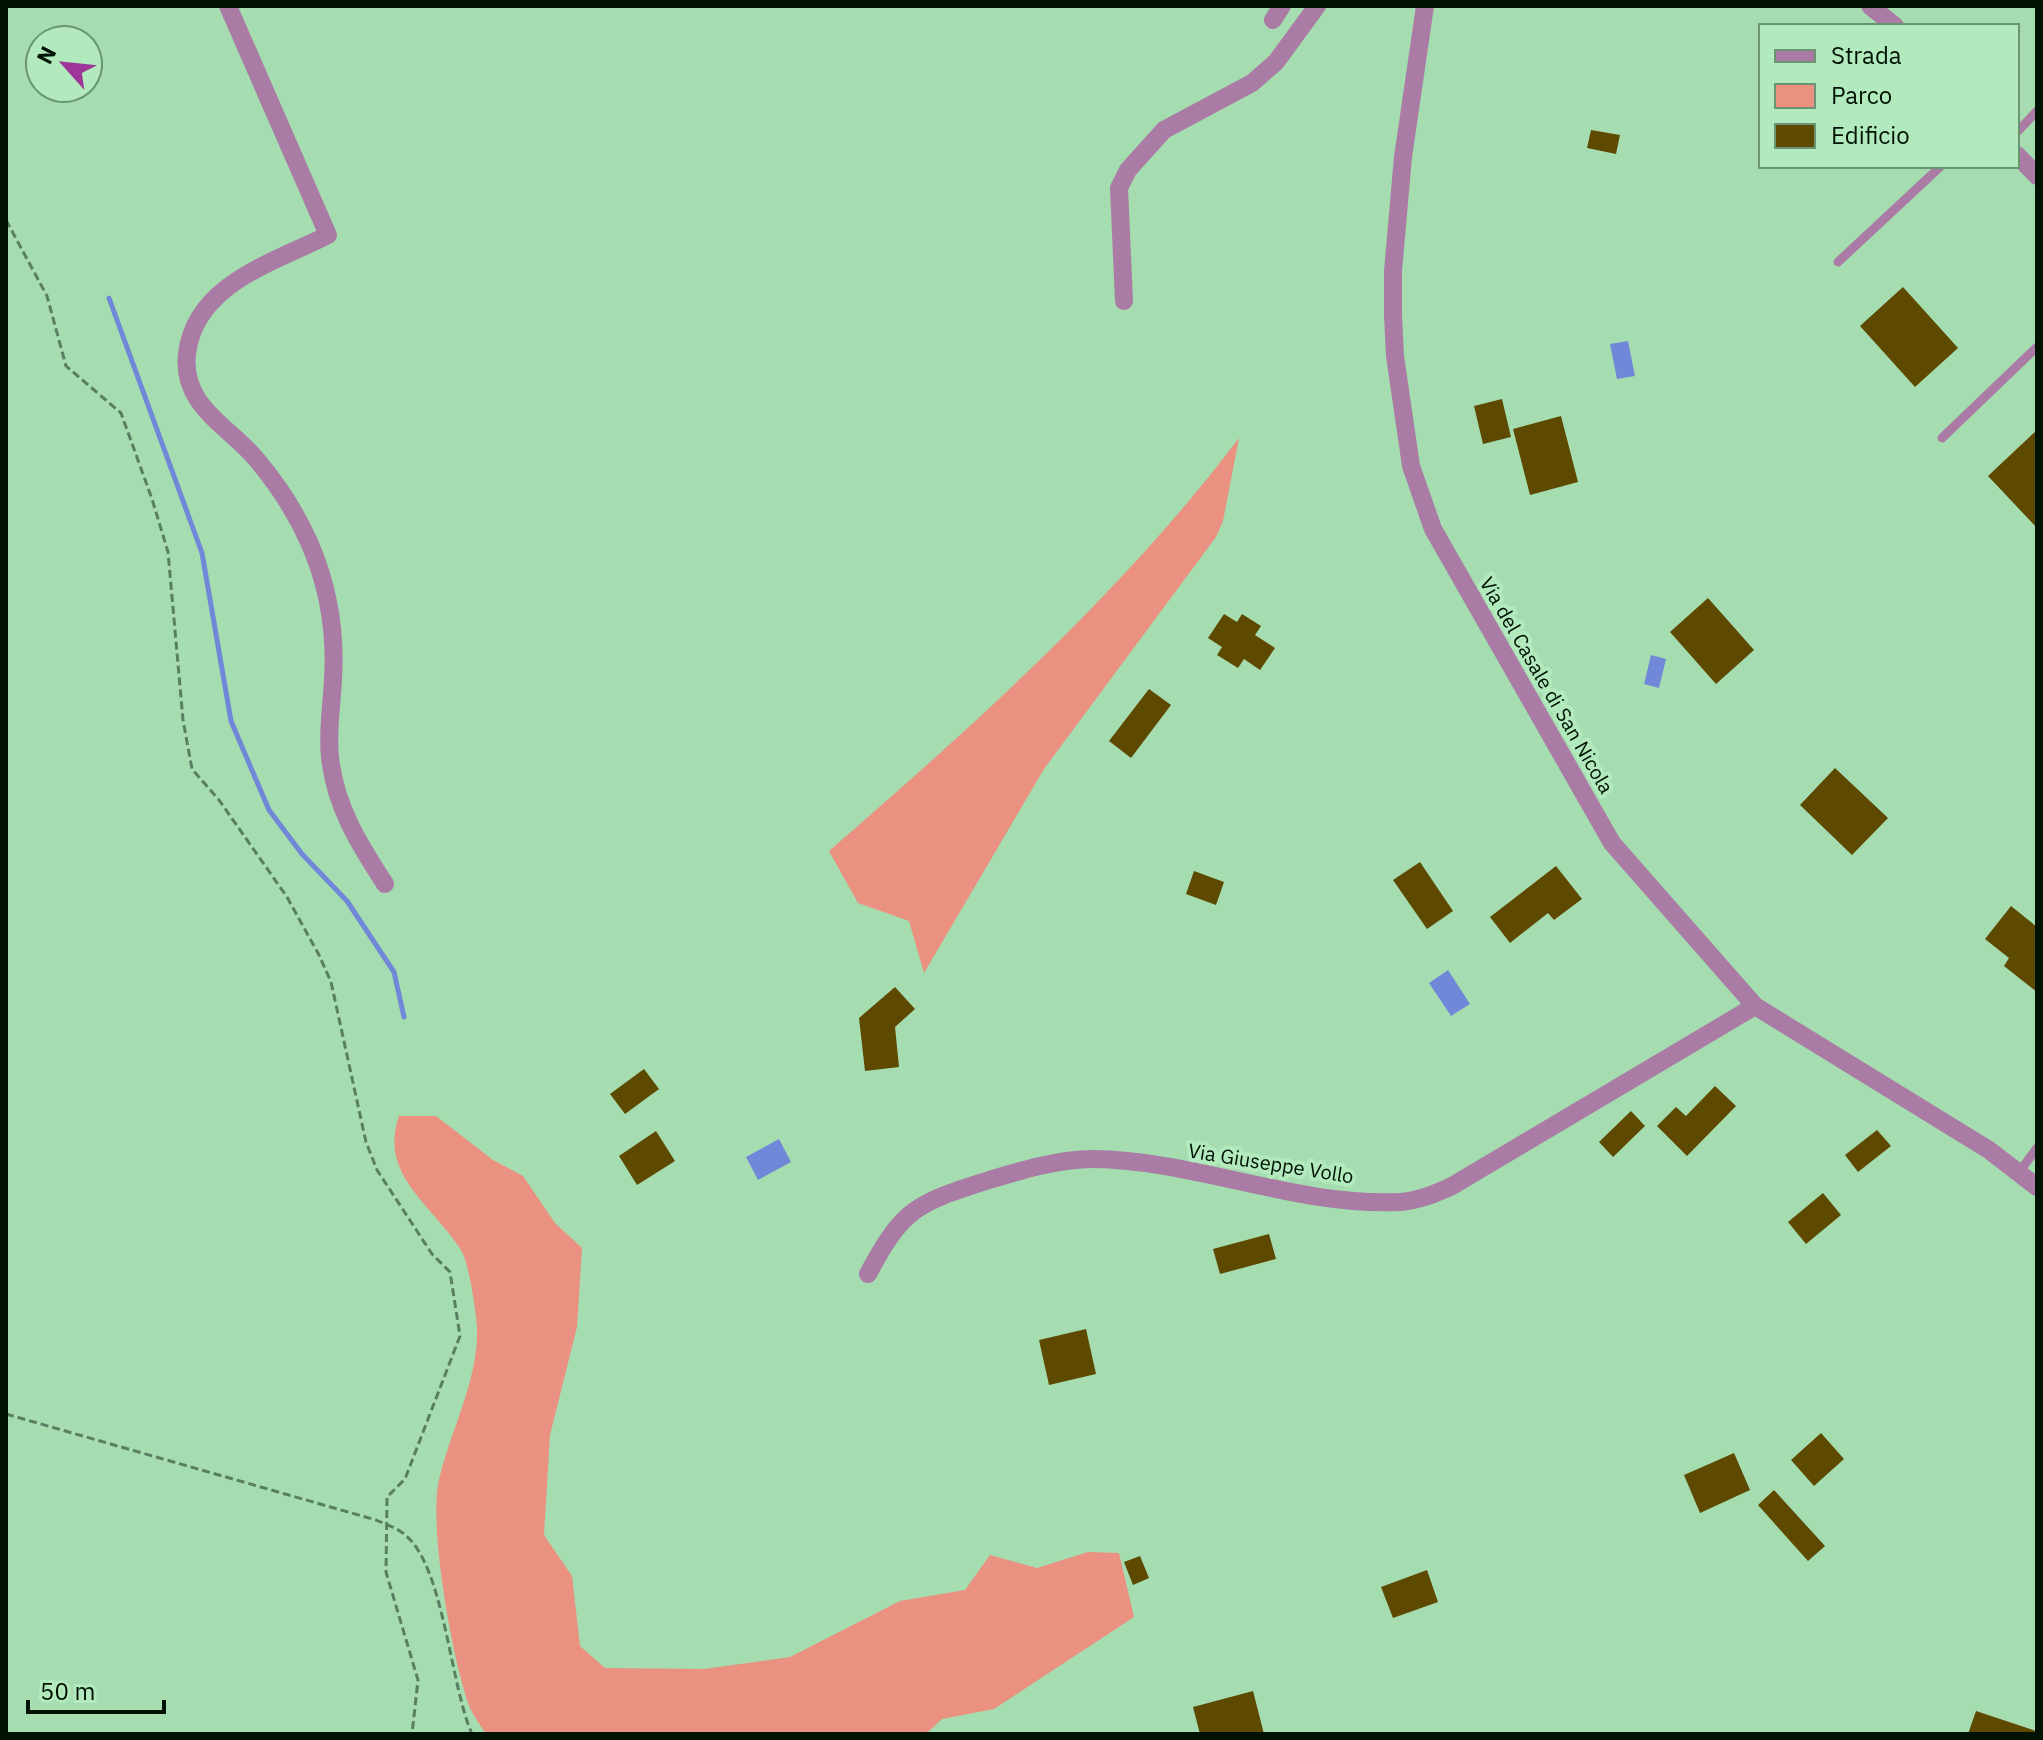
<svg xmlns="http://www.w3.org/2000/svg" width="2043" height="1740" font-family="'IBM Plex Sans',sans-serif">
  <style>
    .green { fill: #ea9182 }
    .water { fill: #7188d9 }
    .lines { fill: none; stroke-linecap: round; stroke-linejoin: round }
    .stream { stroke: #7188d9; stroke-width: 5 }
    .building { fill: #5e4900 }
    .path { stroke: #597f60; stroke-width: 3; stroke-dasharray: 8 4; stroke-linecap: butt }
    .service { stroke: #aa7ba5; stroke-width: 9 }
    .minor { stroke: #aa7ba5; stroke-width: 18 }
    .labels { text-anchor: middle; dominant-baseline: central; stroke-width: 8; stroke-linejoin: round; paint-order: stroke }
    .street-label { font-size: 20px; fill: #001204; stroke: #b2eabd }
  </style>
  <rect width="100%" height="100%" fill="#a5ddb0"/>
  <path class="green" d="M 1239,438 L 1223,521 L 1216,537 L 1044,769 L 924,973 L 909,921 L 858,903 L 829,851 C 975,724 1122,593 1239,438 Z
    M 399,1116 L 436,1116 L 493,1160 L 523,1176 L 555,1223 L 582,1248 L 577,1327 L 550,1435 L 544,1535 L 572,1576 L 580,1646 L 605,1668 L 704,1669 L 790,1657 L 900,1601 L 965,1590 L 990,1555 L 1037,1568 L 1088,1552 L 1119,1553 L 1134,1617 L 994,1709 L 942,1719 L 926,1734 L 486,1734 C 481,1726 474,1717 470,1708 C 453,1663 428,1526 439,1480 C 450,1431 479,1380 477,1327 C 476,1311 469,1263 461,1250 C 433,1205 378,1175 399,1116 Z"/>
  <path class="water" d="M 1628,341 L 1635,376 L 1617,379 L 1610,344 Z
    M 1651,655 L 1666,659 L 1659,688 L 1644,684 Z
    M 1448,970 L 1470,1004 L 1451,1016 L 1429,983 Z
    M 779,1139 L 791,1162 L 758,1180 L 746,1157 Z"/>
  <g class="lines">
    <path class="stream" d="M 109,298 L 202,553 L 231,721 L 269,810 L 302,854 L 347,901 L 394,972 L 404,1017"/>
  </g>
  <path class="building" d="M 1591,130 L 1620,135 L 1616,154 L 1587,148 Z
    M 1903,287 L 1958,348 L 1915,387 L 1860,326 Z
    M 1502,399 L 1511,437 L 1483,444 L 1474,406 Z
    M 1561,416 L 1578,482 L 1530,495 L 1513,429 Z
    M 2037,430 L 2037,528 L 1988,476 Z
    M 1708,598 L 1754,650 L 1716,684 L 1670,632 Z
    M 1224,614 L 1237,622 L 1242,614 L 1261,626 L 1255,635 L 1275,648 L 1260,670 L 1244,659 L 1238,668 L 1217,655 L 1222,647 L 1208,638 Z
    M 1149,689 L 1171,705 L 1131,758 L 1109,741 Z
    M 1835,768 L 1888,818 L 1852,855 L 1800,805 Z
    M 1420,862 L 1453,911 L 1427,929 L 1393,880 Z
    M 1556,866 L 1582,899 L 1554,920 L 1548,913 L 1510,943 L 1490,917 Z
    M 1194,871 L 1224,882 L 1216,905 L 1186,894 Z
    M 2011,906 L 2037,927 L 2037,992 L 2004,966 L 2009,958 L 1985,939 Z
    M 895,987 L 915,1009 L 895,1027 L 899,1067 L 865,1071 L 859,1018 Z
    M 644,1069 L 659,1089 L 625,1114 L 610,1094 Z
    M 1715,1086 L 1736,1106 L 1687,1156 L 1657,1126 L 1676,1107 L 1686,1116 Z
    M 1631,1111 L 1645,1126 L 1613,1157 L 1599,1142 Z
    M 1877,1130 L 1891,1146 L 1858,1172 L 1845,1155 Z
    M 656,1131 L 675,1161 L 637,1185 L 619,1156 Z
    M 1823,1193 L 1841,1215 L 1806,1244 L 1788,1222 Z
    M 1269,1234 L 1276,1259 L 1220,1274 L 1213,1249 Z
    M 1086,1329 L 1096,1374 L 1049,1385 L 1039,1340 Z
    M 1821,1433 L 1844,1459 L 1814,1486 L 1791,1460 Z
    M 1734,1453 L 1750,1490 L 1700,1513 L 1684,1475 Z
    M 1774,1490 L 1825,1546 L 1808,1561 L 1758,1505 Z
    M 1140,1556 L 1149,1578 L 1133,1585 L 1124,1562 Z
    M 1427,1570 L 1438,1602 L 1393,1618 L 1381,1587 Z
    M 1253,1691 L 1264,1734 L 1200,1734 L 1193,1707 Z
    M 1976,1711 L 2036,1731 L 2036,1734 L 1968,1734 Z"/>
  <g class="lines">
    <path class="path" d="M 6,220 L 47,296 L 66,366 L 121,413 L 152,499 L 168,552 L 183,720 L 192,769 L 219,800 L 287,897 L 319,955 L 331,982 L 366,1142 L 377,1170 L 432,1254 L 450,1272 L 460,1336 L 405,1479 L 387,1497 L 386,1572 L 418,1680 L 412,1734
      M 6,1414 L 376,1520 C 385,1524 397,1528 404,1534 C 444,1564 450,1685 472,1734"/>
    <path class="service" d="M 2017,132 L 2037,111
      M 1838,262 L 1941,166
      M 1942,438 L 2037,347
      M 2020,1171 L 2037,1148"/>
    <path class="minor" d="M 228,6 L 328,235 C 273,263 195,284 187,354 C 181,406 229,426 257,460 C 278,485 296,513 309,542 C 328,585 336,632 333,679 C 332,705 327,731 330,757 C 335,806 359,844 385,884
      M 1425,6 L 1403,157 L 1393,271 L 1393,315 L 1395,356 L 1411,466 L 1433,529 L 1612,843 L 1755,1006 L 1989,1150 L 2037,1187
      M 1870,6 L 1895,26
      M 1273,20 L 1282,6
      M 2017,155 L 2037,176
      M 1124,301 L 1119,188 L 1128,170 L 1164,130 L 1252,83 L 1276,62 L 1317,6
      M 868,1274 C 903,1208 917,1203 986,1181 C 1019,1171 1058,1159 1093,1159 C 1196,1160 1297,1207 1400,1202 C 1419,1201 1436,1193 1452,1186 L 1755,1006"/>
  </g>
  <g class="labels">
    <g class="street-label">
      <text transform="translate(1547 685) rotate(60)">Via del Casale di San Nicola</text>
      <text transform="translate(1271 1163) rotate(9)">Via Giuseppe Vollo</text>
    </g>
  </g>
  <rect width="2043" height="1740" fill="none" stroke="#001204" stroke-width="16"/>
  <rect x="1759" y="24" width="260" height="144" fill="#b2eabd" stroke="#6b9473" stroke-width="2"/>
  <rect x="1775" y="50" width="40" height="12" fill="#aa7ba5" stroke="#6b9473" stroke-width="2"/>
  <text x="1831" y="64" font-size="24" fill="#001204">Strada</text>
  <rect x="1775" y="84" width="40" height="24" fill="#ea9182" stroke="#6b9473" stroke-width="2"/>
  <text x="1831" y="104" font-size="24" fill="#001204">Parco</text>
  <rect x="1775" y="124" width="40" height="24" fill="#5e4900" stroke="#6b9473" stroke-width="2"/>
  <text x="1831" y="144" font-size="24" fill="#001204">Edificio</text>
  <g transform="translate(64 64) rotate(297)"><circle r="38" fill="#b2eabd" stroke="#6b9473" stroke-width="2"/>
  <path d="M0-6L14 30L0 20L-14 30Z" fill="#9e3598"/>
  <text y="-12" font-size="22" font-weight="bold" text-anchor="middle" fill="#001204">N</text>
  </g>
  <path d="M28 1700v12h136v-12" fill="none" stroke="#001204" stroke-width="4"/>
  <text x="40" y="1700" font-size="24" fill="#001204" stroke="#b2eabd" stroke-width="6" paint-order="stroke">50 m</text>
</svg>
